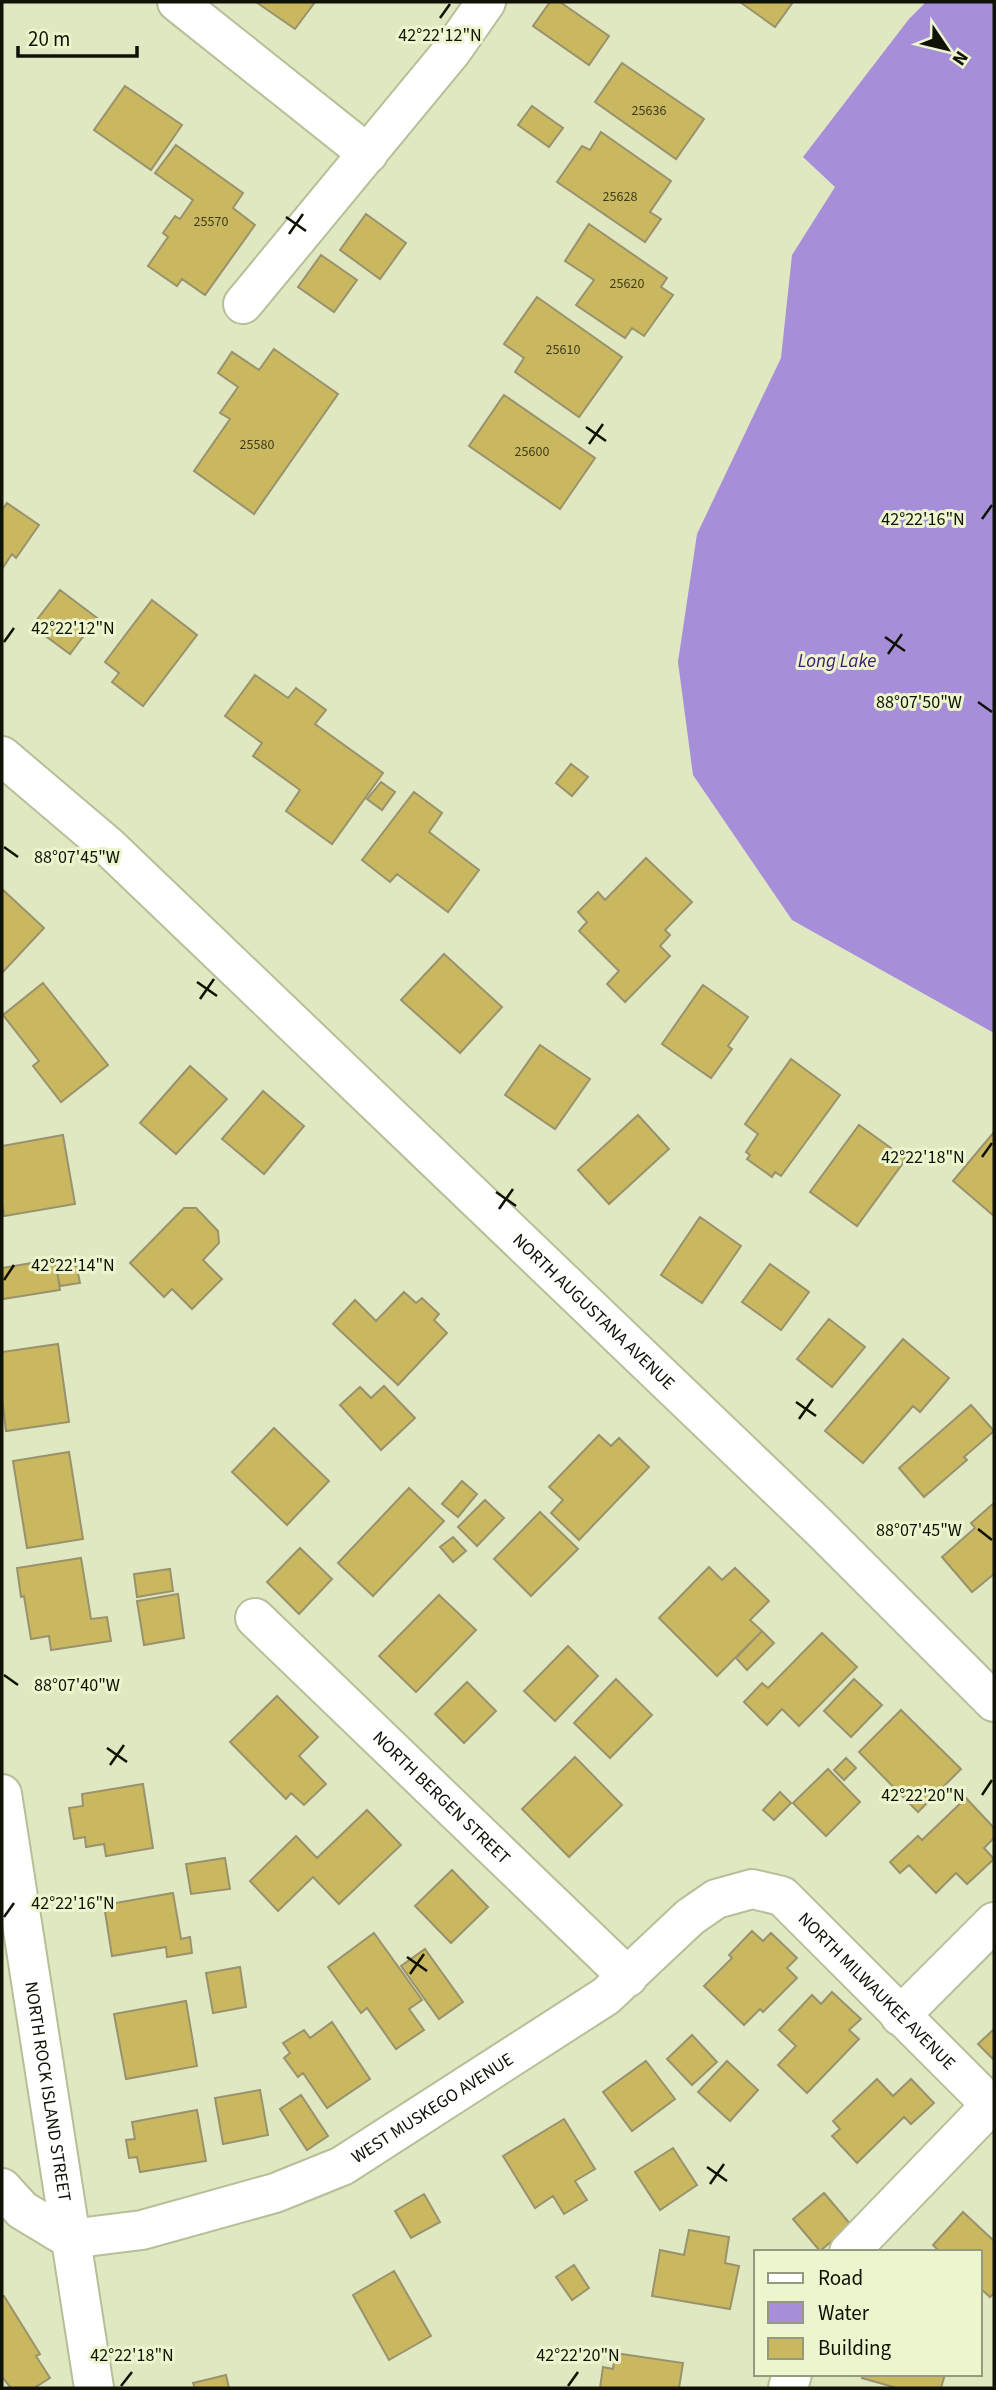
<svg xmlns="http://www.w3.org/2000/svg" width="996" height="2390" font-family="'Source Sans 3',sans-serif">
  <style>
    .water { fill: #a68ed9 }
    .building { fill: #c9b860; stroke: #9a926c; stroke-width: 2 }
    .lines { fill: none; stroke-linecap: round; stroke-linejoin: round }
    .minor-casing { stroke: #b6bf98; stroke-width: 42 }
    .minor { stroke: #fff; stroke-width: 38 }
    .ticks { fill: none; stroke: #0f1205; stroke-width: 2.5 }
    .labels { text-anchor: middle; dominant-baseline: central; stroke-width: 6; stroke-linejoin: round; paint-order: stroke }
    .number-label { font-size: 14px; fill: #3e3c1c }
    .street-label { font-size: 18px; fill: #0f1205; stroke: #ecf5cd }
    .water-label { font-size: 19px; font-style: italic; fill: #3e176f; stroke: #ecf5cd }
    .ticks-label { font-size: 18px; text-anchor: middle; fill: #0f1205; stroke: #ecf5cd; stroke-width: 6; stroke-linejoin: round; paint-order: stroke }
  </style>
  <rect width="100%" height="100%" fill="#dfe8c0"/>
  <path class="water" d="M 926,2 L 994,2 L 994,1033 L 792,920 L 693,775 L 678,662 L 697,534 L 781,358 L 792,255 L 835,187 L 803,157 L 909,19 Z"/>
  <path class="building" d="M 256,2 L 315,2 L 295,29 Z
    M 550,2 L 560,2 L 609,36 L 589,65 L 533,26 Z
    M 740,2 L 793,2 L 775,27 Z
    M 622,63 L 704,119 L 676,159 L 595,102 Z
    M 125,86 L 182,125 L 151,170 L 94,130 Z
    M 532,106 L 563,128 L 549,147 L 518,125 Z
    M 601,132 L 671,181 L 650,212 L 661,219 L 645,242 L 557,182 L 582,146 L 590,150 Z
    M 176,145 L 243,193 L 233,208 L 255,225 L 205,295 L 182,279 L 177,286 L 148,266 L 168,237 L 163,233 L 175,216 L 180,219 L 193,200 L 155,173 Z
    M 366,214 L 406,243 L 380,279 L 340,250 Z
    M 589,224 L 667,278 L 661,287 L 673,295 L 644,336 L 632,328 L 625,338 L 576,305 L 594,280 L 565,261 Z
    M 321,255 L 357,280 L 334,312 L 298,287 Z
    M 537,297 L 622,357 L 579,417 L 515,372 L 524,358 L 504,344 Z
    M 274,349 L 338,394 L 254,514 L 194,471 L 230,419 L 220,413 L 238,387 L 218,373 L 232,352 L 259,370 Z
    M 504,395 L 595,458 L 560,509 L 469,446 Z
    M 7,503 L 39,525 L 16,558 L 12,554 L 2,569 L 2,510 Z
    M 60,590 L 97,618 L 70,654 L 32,626 Z
    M 152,600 L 197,635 L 143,706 L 112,682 L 119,673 L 105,662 Z
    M 255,675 L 288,698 L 296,688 L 326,710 L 315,724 L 383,773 L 332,844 L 286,811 L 300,790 L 253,756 L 262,743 L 225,716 Z
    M 571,764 L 588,777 L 572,796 L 556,783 Z
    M 381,782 L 395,792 L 382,810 L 367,799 Z
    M 414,792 L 442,813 L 429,832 L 479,870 L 448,912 L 397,874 L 390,882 L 362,860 Z
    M 646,858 L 692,902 L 665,930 L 670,935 L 660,946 L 670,956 L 625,1002 L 607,984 L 619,971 L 579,931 L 587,922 L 578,912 L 598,892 L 605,900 Z
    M 2,889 L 44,928 L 2,973 Z
    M 444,954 L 502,1007 L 460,1053 L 401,1000 Z
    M 43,983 L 108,1065 L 61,1102 L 33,1066 L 39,1061 L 3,1015 Z
    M 703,985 L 748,1017 L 728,1046 L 732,1049 L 711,1078 L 662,1044 Z
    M 540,1045 L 590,1079 L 555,1129 L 505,1095 Z
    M 791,1059 L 840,1095 L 781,1176 L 775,1172 L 772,1177 L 747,1159 L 750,1155 L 746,1152 L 758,1134 L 745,1124 Z
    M 190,1066 L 227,1099 L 176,1154 L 140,1123 Z
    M 263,1091 L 304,1126 L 264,1174 L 222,1139 Z
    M 638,1115 L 669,1149 L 609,1204 L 578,1170 Z
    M 859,1125 L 906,1159 L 857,1226 L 810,1192 Z
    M 994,1132 L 994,1216 L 953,1181 Z
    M 63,1135 L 75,1204 L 4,1216 L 2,1202 L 2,1146 Z
    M 184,1208 L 196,1208 L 218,1231 L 219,1243 L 203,1260 L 222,1279 L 192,1309 L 172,1289 L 164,1297 L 130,1263 Z
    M 700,1217 L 741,1246 L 702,1303 L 661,1275 Z
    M 55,1259 L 60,1290 L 3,1299 L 2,1268 Z
    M 76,1264 L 80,1283 L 60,1286 L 56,1268 Z
    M 770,1264 L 809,1292 L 781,1330 L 742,1302 Z
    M 404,1292 L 416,1303 L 422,1298 L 439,1314 L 434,1320 L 447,1333 L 398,1385 L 333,1324 L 355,1300 L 376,1321 Z
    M 829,1319 L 865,1347 L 832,1387 L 797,1359 Z
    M 903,1339 L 949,1378 L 920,1412 L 913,1406 L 863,1463 L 825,1431 Z
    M 58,1344 L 69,1422 L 6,1431 L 2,1398 L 2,1352 Z
    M 384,1386 L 415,1418 L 381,1450 L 340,1405 L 360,1387 L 371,1398 Z
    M 971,1405 L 994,1431 L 964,1457 L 967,1460 L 924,1497 L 899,1468 Z
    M 274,1428 L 329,1481 L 287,1525 L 232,1472 Z
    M 599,1435 L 611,1446 L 619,1438 L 649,1467 L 579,1540 L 551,1513 L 563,1500 L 549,1487 Z
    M 69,1452 L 83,1539 L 27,1548 L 13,1461 Z
    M 462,1481 L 477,1494 L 458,1517 L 442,1504 Z
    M 409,1488 L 444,1521 L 373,1596 L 338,1563 Z
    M 485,1500 L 504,1518 L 477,1546 L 458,1527 Z
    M 994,1503 L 994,1574 L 972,1592 L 942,1557 L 975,1528 L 971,1523 Z
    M 540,1512 L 578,1549 L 531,1596 L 494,1559 Z
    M 453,1537 L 466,1551 L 453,1562 L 440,1547 Z
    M 300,1548 L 332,1579 L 299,1614 L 267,1582 Z
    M 81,1558 L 91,1619 L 107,1617 L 111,1641 L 51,1650 L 49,1636 L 31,1639 L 24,1596 L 21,1597 L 17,1568 Z
    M 709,1567 L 722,1580 L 735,1568 L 769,1601 L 750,1620 L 762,1631 L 717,1676 L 659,1618 Z
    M 170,1569 L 173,1591 L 137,1597 L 134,1574 Z
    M 178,1594 L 184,1638 L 144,1645 L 137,1601 Z
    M 439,1595 L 476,1630 L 416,1692 L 379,1656 Z
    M 762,1631 L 774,1643 L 747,1670 L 736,1658 Z
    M 822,1633 L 857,1667 L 799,1726 L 782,1709 L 767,1725 L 744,1702 L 762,1683 L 768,1688 Z
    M 568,1646 L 598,1676 L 555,1721 L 524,1691 Z
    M 616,1679 L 652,1715 L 610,1758 L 574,1723 Z
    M 854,1679 L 882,1705 L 851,1737 L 824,1711 Z
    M 467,1682 L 496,1711 L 464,1743 L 435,1714 Z
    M 277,1696 L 318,1737 L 299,1756 L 326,1784 L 304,1805 L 291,1793 L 286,1799 L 230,1742 Z
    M 901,1710 L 961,1769 L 918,1812 L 859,1752 Z
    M 575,1757 L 622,1805 L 569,1857 L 522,1809 Z
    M 846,1758 L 856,1768 L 844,1780 L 834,1770 Z
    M 828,1769 L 860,1802 L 826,1836 L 793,1803 Z
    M 143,1784 L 153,1848 L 106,1856 L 104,1844 L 86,1847 L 85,1837 L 74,1839 L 69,1808 L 83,1806 L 82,1794 Z
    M 780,1792 L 791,1803 L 774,1820 L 763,1810 Z
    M 966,1798 L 994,1828 L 994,1838 L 984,1848 L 994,1859 L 967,1884 L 956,1873 L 936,1893 L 909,1865 L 900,1873 L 890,1862 L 918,1836 L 922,1840 Z
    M 367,1810 L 401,1845 L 339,1904 L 313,1877 L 278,1911 L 250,1881 L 296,1836 L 317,1858 Z
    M 225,1858 L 230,1889 L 191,1894 L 186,1864 Z
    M 452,1870 L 488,1907 L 451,1943 L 415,1906 Z
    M 173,1893 L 181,1939 L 190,1937 L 192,1953 L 167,1957 L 166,1947 L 112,1956 L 104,1905 Z
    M 752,1931 L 763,1941 L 771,1933 L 797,1958 L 787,1968 L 797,1978 L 763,2012 L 760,2009 L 744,2025 L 704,1986 L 732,1958 L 729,1955 Z
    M 374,1933 L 422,2000 L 409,2009 L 424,2030 L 396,2049 L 367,2008 L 361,2013 L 328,1967 Z
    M 425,1949 L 463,2002 L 439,2019 L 401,1966 Z
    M 240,1967 L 246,2007 L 213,2013 L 206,1973 Z
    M 832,1992 L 861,2019 L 849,2030 L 859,2039 L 807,2093 L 778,2065 L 796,2046 L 779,2030 L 812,1995 L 821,2004 Z
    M 186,2001 L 197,2066 L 126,2079 L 114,2014 Z
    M 332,2022 L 370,2079 L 327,2108 L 303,2073 L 298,2077 L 284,2058 L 290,2053 L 283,2043 L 304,2030 L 310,2038 Z
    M 994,2029 L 994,2060 L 978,2044 Z
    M 692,2035 L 717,2062 L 692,2085 L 667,2059 Z
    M 646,2061 L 675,2099 L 632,2131 L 603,2092 Z
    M 727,2061 L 758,2090 L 730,2121 L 698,2092 Z
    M 877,2079 L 893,2096 L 911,2079 L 934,2103 L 911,2124 L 904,2117 L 857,2163 L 832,2136 L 840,2129 L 833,2121 Z
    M 260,2090 L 268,2135 L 223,2144 L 215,2098 Z
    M 301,2095 L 328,2136 L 307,2150 L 280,2109 Z
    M 197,2110 L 206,2161 L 140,2172 L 137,2157 L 129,2158 L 126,2140 L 135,2139 L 132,2122 Z
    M 564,2119 L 595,2169 L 575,2181 L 587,2200 L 564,2214 L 553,2196 L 535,2208 L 503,2156 Z
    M 673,2148 L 697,2185 L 660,2210 L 635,2172 Z
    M 824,2193 L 851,2225 L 820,2251 L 793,2219 Z
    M 424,2194 L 440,2222 L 411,2238 L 395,2211 Z
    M 963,2212 L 994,2241 L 994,2293 L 990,2297 L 980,2288 L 980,2252 L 940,2252 L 933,2245 Z
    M 689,2230 L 729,2237 L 725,2263 L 739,2266 L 730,2309 L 652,2296 L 660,2250 L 684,2255 Z
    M 574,2265 L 589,2288 L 572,2300 L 556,2277 Z
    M 394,2271 L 431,2336 L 389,2360 L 353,2295 Z
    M 4,2296 L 40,2354 L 36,2356 L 50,2378 L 34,2388 L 11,2388 L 2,2377 L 2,2297 Z
    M 615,2353 L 683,2363 L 679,2388 L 600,2388 L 603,2367 L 613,2369 Z
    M 864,2374 L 945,2374 L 941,2388 L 897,2388 L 862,2378 Z
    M 226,2375 L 229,2388 L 195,2388 L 193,2383 Z"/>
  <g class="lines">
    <g class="minor-casing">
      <g id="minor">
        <path d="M 177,2 L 368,154"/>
        <path d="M 243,304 L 451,52 L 486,2"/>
        <path id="s1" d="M 2,756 L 108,846 L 820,1528 L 994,1702"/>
        <path id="s2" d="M 255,1618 L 628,1977"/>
        <path id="s3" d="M 2,1794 L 94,2388"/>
        <path d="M 900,2016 L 994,1922"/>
        <path id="s4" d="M 2,2188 L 22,2210 L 70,2239 L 142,2230 L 275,2193 L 342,2166 L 606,1996 L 690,1917 L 716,1899 L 752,1889 L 782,1896 L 994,2108"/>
        <path d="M 849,2252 L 991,2105"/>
        <path d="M 788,2388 L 792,2374"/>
      </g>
    </g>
    <use href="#minor" class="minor"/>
  </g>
  <path class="ticks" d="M 440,18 L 450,4M 286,217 L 306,231M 289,234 L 303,214M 586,427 L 606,441M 589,444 L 603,424M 982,519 L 992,505M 885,637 L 905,651M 4,642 L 14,628M 888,654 L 902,634M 978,702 L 992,712M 4,847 L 18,857M 197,982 L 217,996M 200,999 L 214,979M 982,1157 L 992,1143M 496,1192 L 516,1206M 499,1209 L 513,1189M 4,1280 L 14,1265M 796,1402 L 816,1416M 799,1419 L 813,1399M 978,1529 L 992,1540M 4,1675 L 18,1685M 107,1748 L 127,1762M 110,1765 L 124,1745M 982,1795 L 992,1780M 4,1917 L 14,1903M 407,1957 L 427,1971M 410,1974 L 424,1954M 707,2167 L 727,2181M 710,2184 L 724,2164M 121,2386 L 132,2372M 568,2386 L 578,2372"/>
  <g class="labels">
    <g class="number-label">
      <text x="649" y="111">25636</text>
      <text x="620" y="197">25628</text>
      <text x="211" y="222">25570</text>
      <text x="627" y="284">25620</text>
      <text x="563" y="350">25610</text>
      <text x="257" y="445">25580</text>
      <text x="532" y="452">25600</text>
    </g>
    <g class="street-label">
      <text stroke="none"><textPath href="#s1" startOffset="812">NORTH AUGUSTANA AVENUE</textPath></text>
      <text stroke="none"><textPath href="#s2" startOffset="259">NORTH BERGEN STREET</textPath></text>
      <text stroke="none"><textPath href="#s4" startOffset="1032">NORTH MILWAUKEE AVENUE</textPath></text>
      <text stroke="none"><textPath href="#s3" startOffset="301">NORTH ROCK ISLAND STREET</textPath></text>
      <text stroke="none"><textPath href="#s4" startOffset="476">WEST MUSKEGO AVENUE</textPath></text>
    </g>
    <g class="water-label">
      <text x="837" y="661">Long Lake</text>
    </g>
  </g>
  <g class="ticks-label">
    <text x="440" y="41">42°22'12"N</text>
    <text x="923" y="525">42°22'16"N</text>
    <text x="73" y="634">42°22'12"N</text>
    <text x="919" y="708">88°07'50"W</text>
    <text x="77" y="863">88°07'45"W</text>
    <text x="923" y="1163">42°22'18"N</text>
    <text x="73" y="1271">42°22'14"N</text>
    <text x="919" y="1536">88°07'45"W</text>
    <text x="77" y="1691">88°07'40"W</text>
    <text x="923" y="1801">42°22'20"N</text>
    <text x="73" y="1909">42°22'16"N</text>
    <text x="132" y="2361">42°22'18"N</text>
    <text x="578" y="2361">42°22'20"N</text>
  </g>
  <rect width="996" height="2390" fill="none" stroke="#0f1205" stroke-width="7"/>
  <rect x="754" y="2250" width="228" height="126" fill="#ecf5cd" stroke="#949a7d" stroke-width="2"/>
  <rect x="768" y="2273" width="35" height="10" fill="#ffffff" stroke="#949a7d" stroke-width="2"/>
  <text x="818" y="2285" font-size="21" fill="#0f1205">Road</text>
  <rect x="768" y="2302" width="35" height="21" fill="#a68ed9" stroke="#949a7d" stroke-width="2"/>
  <text x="818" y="2320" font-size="21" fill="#0f1205">Water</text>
  <rect x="768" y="2338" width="35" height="21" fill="#c9b860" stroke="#949a7d" stroke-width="2"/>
  <text x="818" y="2355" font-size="21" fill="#0f1205">Building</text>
  <g transform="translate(947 49) rotate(125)" stroke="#ecf5cd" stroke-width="5" paint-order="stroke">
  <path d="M0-5L12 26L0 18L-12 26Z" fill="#0f1205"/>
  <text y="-10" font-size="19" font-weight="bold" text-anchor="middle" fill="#0f1205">N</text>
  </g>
  <path d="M18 46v10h119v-10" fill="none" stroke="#0f1205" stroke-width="3.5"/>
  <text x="28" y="46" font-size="21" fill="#0f1205" stroke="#ecf5cd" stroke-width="5" paint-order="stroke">20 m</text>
</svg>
